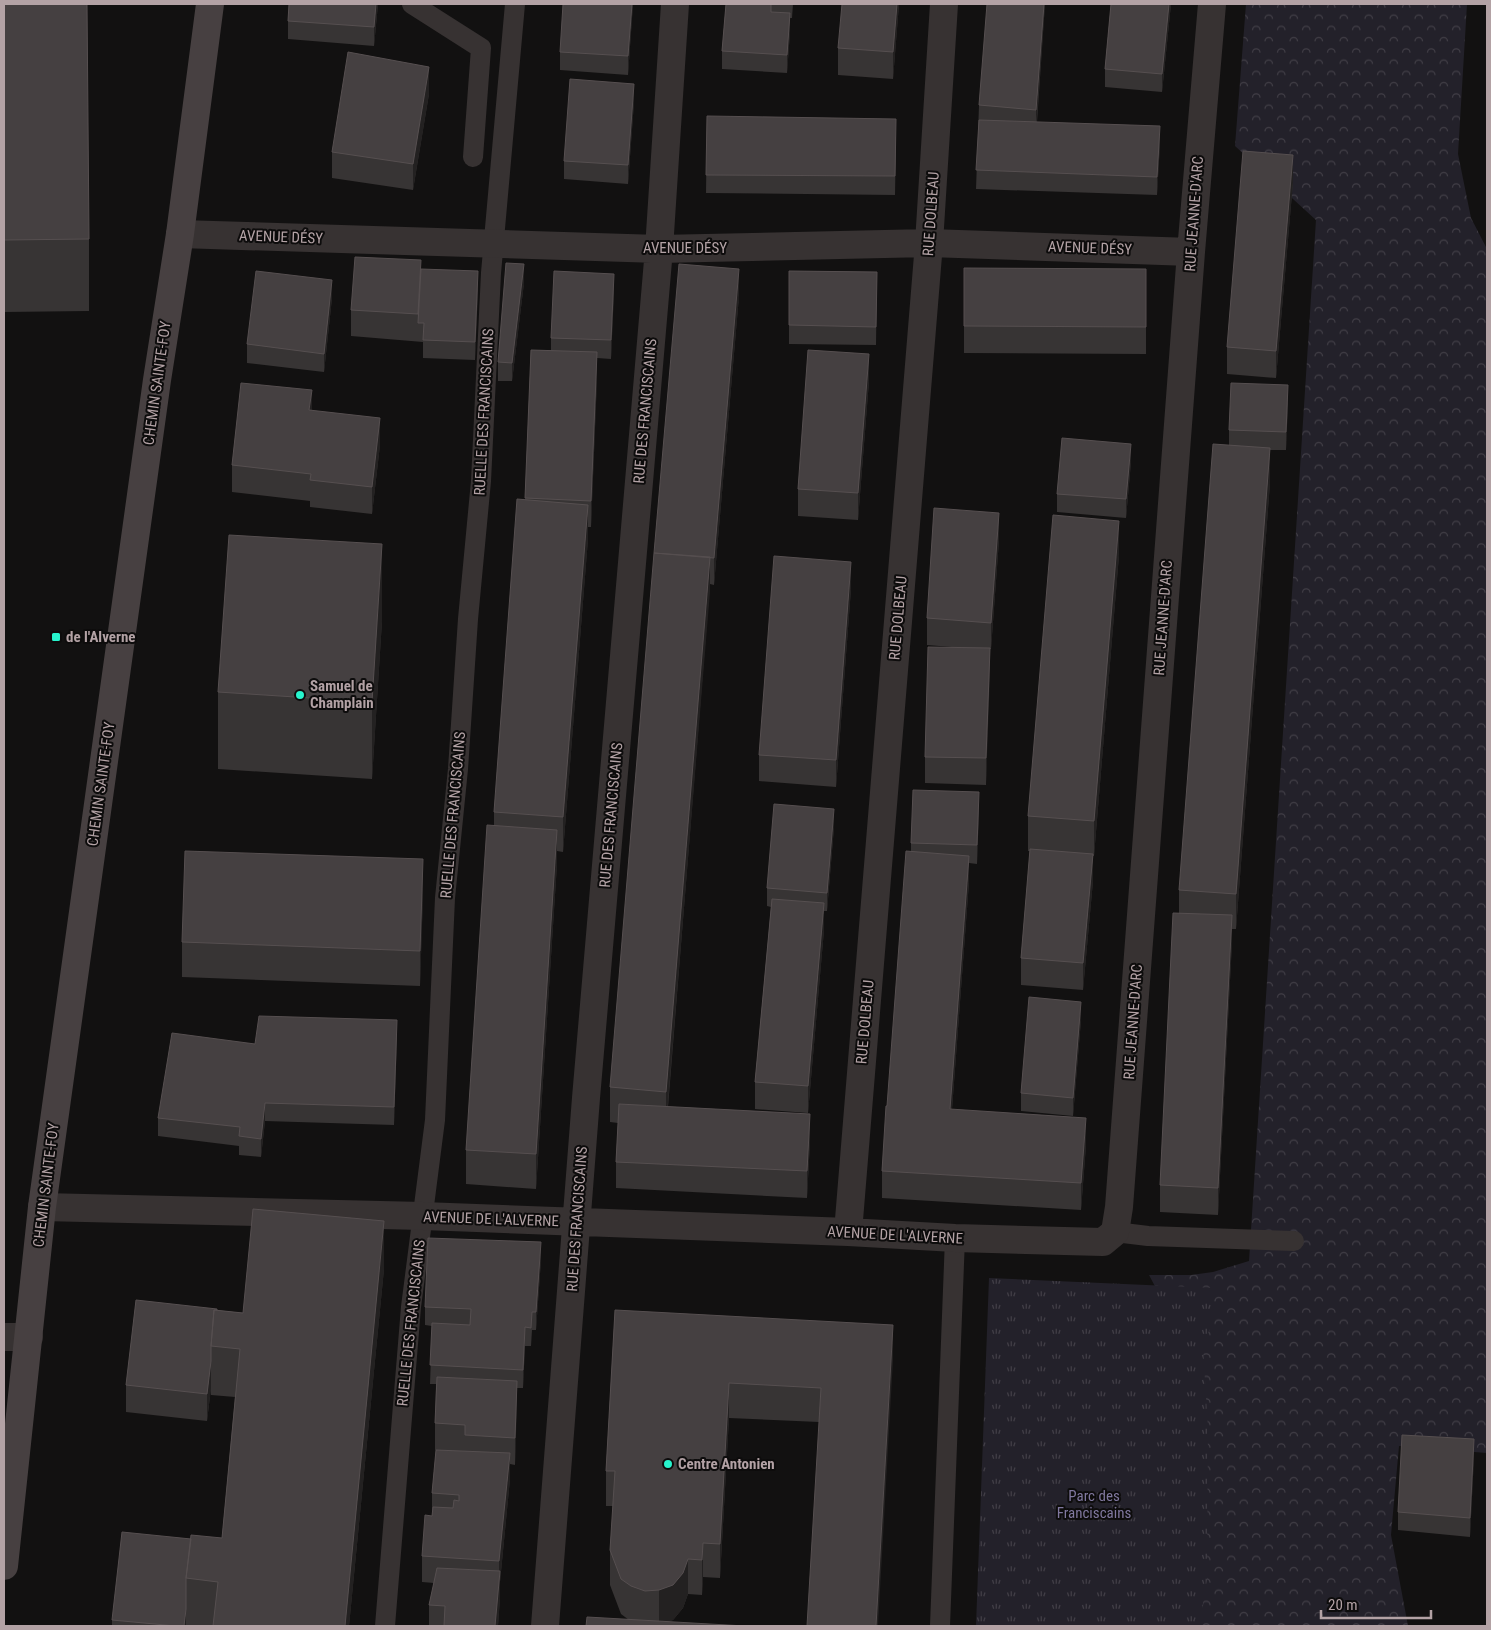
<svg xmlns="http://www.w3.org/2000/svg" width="1491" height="1630" font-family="'Roboto Condensed',sans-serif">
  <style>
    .forest { fill: url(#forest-crowns) }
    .park { fill: url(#park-tufts) }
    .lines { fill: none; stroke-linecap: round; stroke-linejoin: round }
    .service { stroke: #373232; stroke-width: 20 }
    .minor { stroke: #373232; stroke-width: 28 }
    .secondary { stroke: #474041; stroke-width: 28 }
    .wall { fill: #373434 }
    .shaded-wall { fill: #232121 }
    .building { fill: #454041; stroke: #564f50 }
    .poi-dot { fill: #27f4cd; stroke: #0d0c0c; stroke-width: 2 }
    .labels { text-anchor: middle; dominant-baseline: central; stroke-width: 4; stroke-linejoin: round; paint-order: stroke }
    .street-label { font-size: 15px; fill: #b3a2a5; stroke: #0d0c0c }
    .poi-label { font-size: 15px; font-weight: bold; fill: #b3a2a5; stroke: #0d0c0c; text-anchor: start }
    .park-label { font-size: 15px; fill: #80789f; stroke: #0d0c0c }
  </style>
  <defs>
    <pattern id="forest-crowns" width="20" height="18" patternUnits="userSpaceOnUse" patternTransform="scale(1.25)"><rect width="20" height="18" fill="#23212a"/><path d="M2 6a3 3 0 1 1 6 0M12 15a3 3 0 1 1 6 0" fill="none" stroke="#413e46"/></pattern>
    <pattern id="park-tufts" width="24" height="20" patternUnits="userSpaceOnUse" patternTransform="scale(1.25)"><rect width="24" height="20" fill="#23212a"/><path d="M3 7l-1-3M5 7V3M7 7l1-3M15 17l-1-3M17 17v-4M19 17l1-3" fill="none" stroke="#413e46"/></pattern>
  </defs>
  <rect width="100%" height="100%" fill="#121111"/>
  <path class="forest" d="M 1246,4 L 1467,4 L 1458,154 L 1471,218 L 1487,249 L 1487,1453 L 1399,1446 L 1391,1535 L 1408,1626 L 1191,1626 L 1174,1322 L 1149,1275 L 1191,1275 L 1213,1272 L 1249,1261 L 1316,220 L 1235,146 Z"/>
  <path class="park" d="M 989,1278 L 1214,1288 L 1213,1320 L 1203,1348 L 1208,1429 L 1207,1580 L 1199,1626 L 976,1626 Z"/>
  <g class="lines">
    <path class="service" d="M 412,4 L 481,48 L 473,157
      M 1115,1232 L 1148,1236 L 1294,1241
      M 385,1626 L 411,1307 L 435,1120 L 445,898 L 458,769 L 468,619 L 481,481 L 491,273 L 515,4
      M 940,1626 L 955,1238"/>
    <path class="minor" d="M 180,234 L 659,249 L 929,243 L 1191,252
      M 42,1207 L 423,1216 L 848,1232 L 955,1238 L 1103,1242 L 1115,1232 L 1119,1207 L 1191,252 L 1212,4
      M 848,1232 L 929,243 L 944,4
      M 4,1337 L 29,1337
      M 545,1626 L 586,1098 L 659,249 L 675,4"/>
    <path class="secondary" d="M 4,1566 L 42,1207 L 157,380 L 180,234 L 210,4"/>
  </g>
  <path class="wall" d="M 4,4 L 89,239 L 89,311 L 4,312 Z
    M 289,4 L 378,4 L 374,46 L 288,39 L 288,21 Z
    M 633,4 L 628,75 L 560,70 L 560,52 Z
    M 726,4 L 793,4 L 792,18 L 790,18 L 790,32 L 787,73 L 722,69 L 722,51 Z
    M 899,4 L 893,79 L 838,75 L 838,48 Z
    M 1045,4 L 1037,122 L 1160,144 L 1157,195 L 976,189 L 979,105 Z
    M 1111,4 L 1171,4 L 1162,92 L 1105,87 L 1105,69 Z
    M 429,94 L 413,190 L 332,178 L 332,152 Z
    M 634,102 L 628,184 L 564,179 L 564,161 Z
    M 707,116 L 896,137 L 895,195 L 706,193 Z
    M 1293,182 L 1276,378 L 1227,374 L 1227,347 Z
    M 964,268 L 1146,269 L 1146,354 L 964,353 Z
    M 421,269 L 478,289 L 475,360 L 423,358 L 423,342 L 351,336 L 351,310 Z
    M 789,271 L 877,272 L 876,345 L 789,344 Z
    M 524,283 L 512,381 L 498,381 L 498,362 Z
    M 614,292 L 611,359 L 597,358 L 597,379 L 591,527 L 588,527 L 588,539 L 563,852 L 557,851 L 557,864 L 536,1189 L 466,1184 L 466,1150 L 494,826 L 494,812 L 525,500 L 531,350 L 551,350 L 551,338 Z
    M 739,296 L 714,585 L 710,584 L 668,1107 L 810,1141 L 807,1198 L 616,1188 L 616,1162 L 618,1123 L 610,1122 L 610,1087 Z
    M 332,298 L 324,372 L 247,363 L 247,344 Z
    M 869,381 L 858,520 L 798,516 L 798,489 Z
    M 1288,403 L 1286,450 L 1270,450 L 1270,483 L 1236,929 L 1232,929 L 1232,942 L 1218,1215 L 1160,1212 L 1160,1185 L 1179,913 L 1179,890 L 1229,445 L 1229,430 Z
    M 312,411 L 380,445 L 372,514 L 310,507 L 310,501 L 232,492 L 232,465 Z
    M 1131,462 L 1126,518 L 1057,512 L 1057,494 Z
    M 999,540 L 991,649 L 990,649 L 986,785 L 925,783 L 925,757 L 964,648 L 927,645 L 927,618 Z
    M 1119,555 L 1094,856 L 1093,856 L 1093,881 L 1083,990 L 1021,985 L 1021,958 L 1030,851 L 1028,851 L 1028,816 Z
    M 851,589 L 836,787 L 759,781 L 759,755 Z
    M 382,621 L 372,779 L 218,769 L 218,692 Z
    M 979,810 L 977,864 L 969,863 L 969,882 L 952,1109 L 1086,1145 L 1081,1210 L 882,1198 L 882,1171 L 911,852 L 911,843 Z
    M 834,827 L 827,911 L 824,911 L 824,930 L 808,1113 L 755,1109 L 755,1082 L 771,907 L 767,906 L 767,888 Z
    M 423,894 L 420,986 L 182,977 L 182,942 Z
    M 1081,1020 L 1073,1116 L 1021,1111 L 1021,1093 Z
    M 397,1038 L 394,1125 L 265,1121 L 261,1157 L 239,1155 L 239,1146 L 158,1136 L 158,1118 L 255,1044 Z
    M 541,1260 L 536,1330 L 532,1330 L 531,1346 L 525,1346 L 523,1388 L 517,1388 L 515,1465 L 510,1464 L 510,1479 L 500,1582 L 500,1598 L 498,1626 L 429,1626 L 429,1605 L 434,1583 L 422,1582 L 422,1556 L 432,1516 L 432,1493 L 436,1450 L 435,1450 L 435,1423 L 436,1384 L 430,1384 L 432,1326 L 425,1325 L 425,1307 Z
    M 384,1269 L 349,1626 L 112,1626 L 112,1620 L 191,1539 L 222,1538 L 235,1397 L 211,1395 L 211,1388 L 207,1421 L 126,1412 L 126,1385 L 217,1310 L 243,1313 Z
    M 615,1310 L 893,1360 L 819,1422 L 729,1418 L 720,1578 L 703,1577 L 702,1595 L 688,1594 L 683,1608 L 673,1620 L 667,1622 L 629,1620 L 621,1614 L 610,1585 L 610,1550 L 613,1506 L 606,1506 L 606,1471 Z
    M 1474,1457 L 1470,1537 L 1398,1530 L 1398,1512 Z"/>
  <path class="shaded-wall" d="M 376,4 L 378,4 L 374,46 L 374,27 Z
    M 632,4 L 633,4 L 628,75 L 628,56 Z
    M 897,4 L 899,4 L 893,79 L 893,52 Z
    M 1044,4 L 1045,4 L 1036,128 L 1036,110 Z
    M 1169,4 L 1171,4 L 1162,92 L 1162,74 Z
    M 790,13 L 790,32 L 787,73 L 787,55 Z
    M 429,67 L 429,94 L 413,190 L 413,164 Z
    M 634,84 L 634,102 L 628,184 L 628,165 Z
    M 1160,126 L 1160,144 L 1157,195 L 1157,177 Z
    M 1293,155 L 1293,182 L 1276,378 L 1276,351 Z
    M 524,264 L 524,283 L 512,381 L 512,363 Z
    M 739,269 L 739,296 L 714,585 L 714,558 Z
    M 478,271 L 478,289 L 475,360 L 475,342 Z
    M 614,274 L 614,292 L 611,359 L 611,340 Z
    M 332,280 L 332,298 L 324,372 L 324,354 Z
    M 597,352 L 597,379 L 591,527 L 591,501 Z
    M 869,354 L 869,381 L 858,520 L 858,493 Z
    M 1288,385 L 1288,403 L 1286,450 L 1286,432 Z
    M 312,390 L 312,417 L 309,410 Z
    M 380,418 L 380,445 L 372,514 L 372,487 Z
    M 1131,444 L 1131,462 L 1126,518 L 1126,499 Z
    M 1270,448 L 1270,483 L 1236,929 L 1236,894 Z
    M 588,505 L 588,539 L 563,852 L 563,817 Z
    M 999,513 L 999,540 L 991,649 L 991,623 Z
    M 1119,521 L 1119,555 L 1094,856 L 1094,821 Z
    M 382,544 L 382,621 L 372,779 L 372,702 Z
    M 710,557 L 710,592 L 666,1126 L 666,1092 Z
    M 851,562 L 851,589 L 836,787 L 836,760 Z
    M 990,648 L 990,675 L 986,785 L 986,758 Z
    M 979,792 L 979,810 L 977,864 L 977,845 Z
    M 834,809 L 834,827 L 827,911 L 827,893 Z
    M 557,830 L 557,864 L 536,1189 L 536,1154 Z
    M 1093,854 L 1093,881 L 1083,990 L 1083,963 Z
    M 969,856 L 969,882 L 950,1136 L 950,1109 Z
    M 423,859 L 423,894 L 420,986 L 420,951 Z
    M 824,903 L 824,930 L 808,1113 L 808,1086 Z
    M 1232,915 L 1232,942 L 1218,1215 L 1218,1188 Z
    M 1081,1002 L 1081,1020 L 1073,1116 L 1073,1098 Z
    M 397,1020 L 397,1038 L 394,1125 L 394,1107 Z
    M 265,1103 L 265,1121 L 261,1157 L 261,1139 Z
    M 810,1114 L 810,1141 L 807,1198 L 807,1171 Z
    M 1086,1118 L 1086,1145 L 1081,1210 L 1081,1183 Z
    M 384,1221 L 384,1269 L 349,1626 L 345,1626 Z
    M 541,1242 L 541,1260 L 536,1330 L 536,1312 Z
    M 893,1325 L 893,1360 L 878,1626 L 876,1626 Z
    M 525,1327 L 525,1346 L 523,1388 L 523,1370 Z
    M 211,1361 L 211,1388 L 207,1421 L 207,1394 Z
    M 517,1381 L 517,1407 L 515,1465 L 515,1438 Z
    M 729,1383 L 729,1418 L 720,1578 L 720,1544 Z
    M 1474,1439 L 1474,1457 L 1470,1537 L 1470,1518 Z
    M 510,1453 L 510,1479 L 500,1582 L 500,1598 L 498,1626 L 495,1626 L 499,1578 L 499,1561 Z
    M 703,1543 L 703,1577 L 702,1595 L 702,1560 Z
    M 688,1559 L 688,1594 L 683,1608 L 673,1620 L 659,1625 L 659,1590 Z
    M 186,1609 L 186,1626 L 184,1626 Z"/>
  <path class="building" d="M 4,4 L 87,4 L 89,239 L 4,240 Z
    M 289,4 L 376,4 L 374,27 L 288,21 Z
    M 563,4 L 632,4 L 628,56 L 560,52 Z
    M 726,4 L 771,4 L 771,12 L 790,13 L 787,55 L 722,51 Z
    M 842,4 L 897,4 L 893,52 L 838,48 Z
    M 987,4 L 1044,4 L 1036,110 L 979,105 Z
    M 1111,4 L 1169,4 L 1162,74 L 1105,69 Z
    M 348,52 L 429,67 L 413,164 L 332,152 Z
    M 570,79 L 634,84 L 628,165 L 564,161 Z
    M 707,116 L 896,119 L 895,176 L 706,175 Z
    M 979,120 L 1160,126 L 1157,177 L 976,170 Z
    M 1243,151 L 1293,155 L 1276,351 L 1227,347 Z
    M 355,257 L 421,260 L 418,314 L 351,310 Z
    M 506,263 L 524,264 L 512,363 L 498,362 Z
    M 679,264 L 739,269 L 714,558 L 654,553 Z
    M 964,268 L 1146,269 L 1146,327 L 964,326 Z
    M 421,269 L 478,271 L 475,342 L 423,340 L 424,323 L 418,323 Z
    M 256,271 L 332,280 L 324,354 L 247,344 Z
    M 554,271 L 614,274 L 611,340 L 551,338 Z
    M 789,271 L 877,272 L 876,327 L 789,325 Z
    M 531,350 L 597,352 L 591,501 L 525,498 Z
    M 808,350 L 869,354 L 858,493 L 798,489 Z
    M 241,383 L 312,390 L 309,410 L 380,418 L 372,487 L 310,480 L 311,474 L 232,465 Z
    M 1231,383 L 1288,385 L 1286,432 L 1229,430 Z
    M 1062,438 L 1131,444 L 1126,499 L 1057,494 Z
    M 1213,444 L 1270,448 L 1236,894 L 1179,890 Z
    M 517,499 L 588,505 L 563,817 L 494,812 Z
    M 934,508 L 999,513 L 991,623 L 927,618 Z
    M 1053,515 L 1119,521 L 1094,821 L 1028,816 Z
    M 229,535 L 382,544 L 372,702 L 218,692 Z
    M 654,553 L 710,557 L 666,1092 L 610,1087 Z
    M 774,556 L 851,562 L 836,760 L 759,755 Z
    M 928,647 L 990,648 L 986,758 L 925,757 Z
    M 913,790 L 979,792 L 977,845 L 911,843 Z
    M 774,804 L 834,809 L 827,893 L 767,888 Z
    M 487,825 L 557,830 L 536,1154 L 466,1150 Z
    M 1030,849 L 1093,854 L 1083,963 L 1021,958 Z
    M 185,851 L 423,859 L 420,951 L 182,942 Z
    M 906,851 L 969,856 L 950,1109 L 1086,1118 L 1081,1183 L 882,1171 L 886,1106 L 887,1106 Z
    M 772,899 L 824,903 L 808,1086 L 755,1082 Z
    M 1173,913 L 1232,915 L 1218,1188 L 1160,1185 Z
    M 1029,997 L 1081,1002 L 1073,1098 L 1021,1093 Z
    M 259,1016 L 397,1020 L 394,1107 L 265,1103 L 261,1139 L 239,1136 L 240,1127 L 158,1118 L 172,1033 L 255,1044 Z
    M 619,1104 L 810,1114 L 807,1171 L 616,1162 Z
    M 253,1209 L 384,1221 L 345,1626 L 213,1626 L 218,1582 L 186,1578 L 191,1535 L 222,1538 L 240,1349 L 211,1346 L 214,1310 L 243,1313 Z
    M 428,1238 L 541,1242 L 536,1312 L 532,1312 L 531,1328 L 525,1327 L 523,1370 L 430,1365 L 432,1323 L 470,1325 L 471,1309 L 425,1307 Z
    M 136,1300 L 217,1309 L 217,1310 L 214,1310 L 211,1346 L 211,1361 L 207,1394 L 126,1385 Z
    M 615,1310 L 893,1325 L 876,1626 L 807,1626 L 821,1388 L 729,1383 L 720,1544 L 703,1543 L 702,1560 L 688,1559 L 683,1573 L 673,1585 L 659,1590 L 645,1591 L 631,1586 L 621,1579 L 610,1550 L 615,1471 L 606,1471 Z
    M 437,1377 L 517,1381 L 515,1438 L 465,1435 L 465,1425 L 435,1423 Z
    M 1402,1435 L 1474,1439 L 1470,1518 L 1398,1512 Z
    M 436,1450 L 510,1453 L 499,1561 L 422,1556 L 425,1515 L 432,1516 L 433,1507 L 453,1508 L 454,1500 L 459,1501 L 459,1495 L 432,1493 Z
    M 122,1532 L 191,1539 L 186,1578 L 186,1609 L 184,1626 L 176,1626 L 112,1620 Z
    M 437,1568 L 500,1571 L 495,1626 L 444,1626 L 445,1606 L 429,1605 Z
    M 587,1617 L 745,1626 L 586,1626 Z"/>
  <g class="poi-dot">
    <rect x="51" y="632" width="10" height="10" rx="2.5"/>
    <circle cx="300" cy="695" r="5"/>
    <circle cx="668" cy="1464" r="5"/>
  </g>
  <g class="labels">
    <g class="street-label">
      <text transform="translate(931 214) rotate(-86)">RUE DOLBEAU</text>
      <text transform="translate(1194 214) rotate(-86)">RUE JEANNE-D'ARC</text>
      <text transform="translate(281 237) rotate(2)">AVENUE DÉSY</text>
      <text x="685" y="248">AVENUE DÉSY</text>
      <text transform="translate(1090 248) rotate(2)">AVENUE DÉSY</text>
      <text transform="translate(157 383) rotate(-82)">CHEMIN SAINTE-FOY</text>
      <text transform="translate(645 411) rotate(-85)">RUE DES FRANCISCAINS</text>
      <text transform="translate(484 412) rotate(-87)">RUELLE DES FRANCISCAINS</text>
      <text transform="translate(898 618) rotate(-85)">RUE DOLBEAU</text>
      <text transform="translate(1163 618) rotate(-86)">RUE JEANNE-D'ARC</text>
      <text transform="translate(101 784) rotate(-82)">CHEMIN SAINTE-FOY</text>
      <text transform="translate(453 815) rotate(-85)">RUELLE DES FRANCISCAINS</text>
      <text transform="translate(611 815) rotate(-85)">RUE DES FRANCISCAINS</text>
      <text transform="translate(865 1022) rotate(-85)">RUE DOLBEAU</text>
      <text transform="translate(1133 1022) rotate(-86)">RUE JEANNE-D'ARC</text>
      <text transform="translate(46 1185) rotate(-83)">CHEMIN SAINTE-FOY</text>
      <text transform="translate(491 1219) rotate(2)">AVENUE DE L'ALVERNE</text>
      <text transform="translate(577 1219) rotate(-86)">RUE DES FRANCISCAINS</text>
      <text transform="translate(895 1235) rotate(3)">AVENUE DE L'ALVERNE</text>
      <text transform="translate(411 1323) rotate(-84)">RUELLE DES FRANCISCAINS</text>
    </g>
    <g class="poi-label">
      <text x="66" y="637">de l'Alverne</text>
      <text x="310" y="686">Samuel de<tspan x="310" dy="17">Champlain</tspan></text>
      <text x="678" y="1464">Centre Antonien</text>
    </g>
    <g class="park-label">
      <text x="1094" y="1496">Parc des<tspan x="1094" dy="17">Franciscains</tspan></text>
    </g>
  </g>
  <rect width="1491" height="1630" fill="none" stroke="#b3a2a5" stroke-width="10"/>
  <path d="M1321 1610v8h110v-8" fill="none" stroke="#b3a2a5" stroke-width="2.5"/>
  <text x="1328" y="1610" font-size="15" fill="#b3a2a5" stroke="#0d0c0c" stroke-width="4" paint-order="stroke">20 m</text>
</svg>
